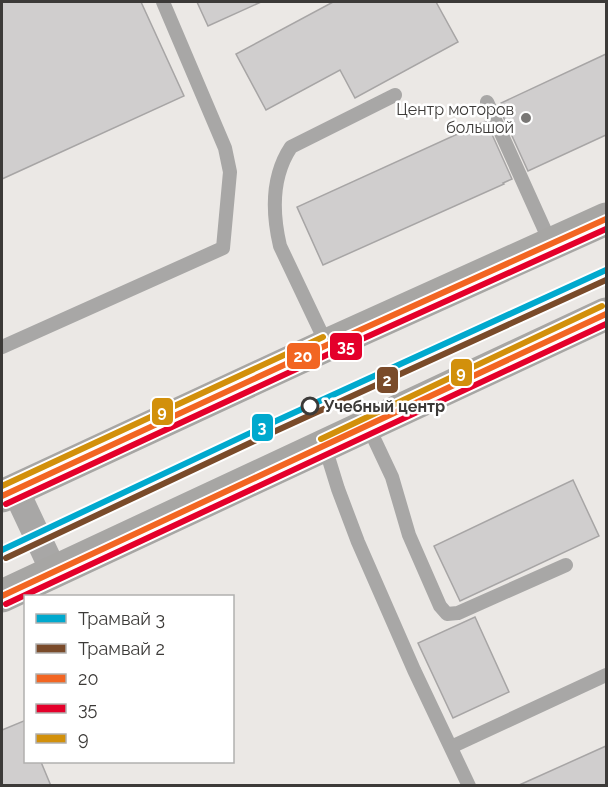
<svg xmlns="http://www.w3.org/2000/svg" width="608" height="787" font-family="Raleway,sans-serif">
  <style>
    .building { fill: #d0cece; stroke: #a7a5a5; stroke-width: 1.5 }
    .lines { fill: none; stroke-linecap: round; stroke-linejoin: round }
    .lane { stroke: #a8a7a6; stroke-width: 14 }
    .street { stroke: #a8a7a6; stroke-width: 27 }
    .secondary { stroke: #a7a6a4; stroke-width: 33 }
    .bus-1-casing { stroke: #fff; stroke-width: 10 }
    .bus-2-casing { stroke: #fff; stroke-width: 10 }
    .bus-3-casing { stroke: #fff; stroke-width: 10 }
    .bus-1 { stroke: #f26522; stroke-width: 6 }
    .bus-2 { stroke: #e4002b; stroke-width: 6 }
    .bus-3 { stroke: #d2900b; stroke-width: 6 }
    .tram-1-casing { stroke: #fff; stroke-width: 10 }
    .tram-2-casing { stroke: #fff; stroke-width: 10 }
    .tram-1 { stroke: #00a9ce; stroke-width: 6 }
    .tram-2 { stroke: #7a4b2a; stroke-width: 6 }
    .poi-dot { fill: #797775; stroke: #fff; stroke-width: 2 }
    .stop-dot { fill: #fff; stroke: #3c3a38; stroke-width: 3 }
    .labels { text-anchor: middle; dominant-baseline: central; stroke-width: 5; stroke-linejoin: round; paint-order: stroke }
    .poi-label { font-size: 16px; fill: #3c3a38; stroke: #fff; text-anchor: end }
    .stop-label { font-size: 16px; font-weight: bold; fill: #3c3a38; stroke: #fff; text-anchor: start }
    .line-badge { stroke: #fff; stroke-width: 2 }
    .badge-label { font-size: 16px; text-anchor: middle; font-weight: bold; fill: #fff }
  </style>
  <rect width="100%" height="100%" fill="#ebe8e5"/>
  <path class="building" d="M 2,2 L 141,2 L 184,96 L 2,179 Z
    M 197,2 L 261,2 L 208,26 Z
    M 333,2 L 436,2 L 458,42 L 355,98 L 340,70 L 266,110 L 236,54 Z
    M 606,54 L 606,135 L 528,171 L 502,114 L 505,112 L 501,103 Z
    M 486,121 L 512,179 L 503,183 L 504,184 L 323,265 L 297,207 Z
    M 573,480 L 599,536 L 460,601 L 434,546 Z
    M 475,617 L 509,692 L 453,718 L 418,643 Z
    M 26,720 L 26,762 L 41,762 L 51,786 L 2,786 L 2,730 Z
    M 606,746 L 606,786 L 517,786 Z"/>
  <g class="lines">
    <path class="lane" d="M 487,102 L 551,244
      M 327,345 L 280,246 C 272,212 271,177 291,147 L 395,95
      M 2,347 L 223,248 L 230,172 L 225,148 L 163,2
      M 368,426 L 392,477 L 409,535 L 440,606 L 447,614 L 458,613 L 566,565
      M 325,447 L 338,489 L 358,542 L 414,670 L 469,786
      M 451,747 L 606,675"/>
    <path class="street" d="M 15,489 L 54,572"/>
    <path class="secondary" d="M 2,496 L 327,345 L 606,219
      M 2,596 L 606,314"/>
    <g class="bus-1-casing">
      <path id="bus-1" d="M 2,496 L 327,345 L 606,219
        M 2,596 L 606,314"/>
    </g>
    <g class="bus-2-casing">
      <path id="bus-2" d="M 6,504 L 331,353 L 606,229
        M 6,604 L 606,324"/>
    </g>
    <g class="bus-3-casing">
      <path id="bus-3" d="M 321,439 L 602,306
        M 2,486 L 323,337"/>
    </g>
    <use href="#bus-1" class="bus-1"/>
    <use href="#bus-2" class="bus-2"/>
    <use href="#bus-3" class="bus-3"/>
    <g class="tram-1-casing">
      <path id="tram-1" d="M 2,550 L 265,426 L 606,270"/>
    </g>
    <g class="tram-2-casing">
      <path id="tram-2" d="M 6,558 L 269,434 L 606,280"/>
    </g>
    <use href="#tram-1" class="tram-1"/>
    <use href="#tram-2" class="tram-2"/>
  </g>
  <circle class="poi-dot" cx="526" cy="118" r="6"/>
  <circle class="stop-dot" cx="310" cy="406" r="8"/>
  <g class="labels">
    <g class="poi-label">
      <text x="514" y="109">Центр моторов<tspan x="514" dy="18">большой</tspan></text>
    </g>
    <g class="stop-label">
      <text x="324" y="406">Учебный центр</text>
    </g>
  </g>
  <g class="line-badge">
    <rect x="329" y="332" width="34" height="29" rx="6" fill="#e4002b"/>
    <rect x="286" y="342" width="35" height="28" rx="6" fill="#f26522"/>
    <rect x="450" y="358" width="23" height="29" rx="6" fill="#d2900b"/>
    <rect x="376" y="366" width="23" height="28" rx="6" fill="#7a4b2a"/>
    <rect x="151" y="397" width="23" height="29" rx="6" fill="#d2900b"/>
    <rect x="251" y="413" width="23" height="29" rx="6" fill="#00a9ce"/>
  </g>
  <g class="badge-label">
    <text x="346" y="352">35</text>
    <text x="303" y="362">20</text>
    <text x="461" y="378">9</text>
    <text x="387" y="386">2</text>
    <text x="162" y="417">9</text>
    <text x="262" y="433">3</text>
  </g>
  <rect width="608" height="787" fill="none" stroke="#3c3a38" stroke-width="6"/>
  <rect x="24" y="595" width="210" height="168" fill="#ffffff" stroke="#b1b0af" stroke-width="1.5"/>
  <rect x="36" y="614" width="30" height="9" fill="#00a9ce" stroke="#b1b0af" stroke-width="1.5"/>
  <text x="78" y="625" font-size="18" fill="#3c3a38">Трамвай 3</text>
  <rect x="36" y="644" width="30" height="9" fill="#7a4b2a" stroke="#b1b0af" stroke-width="1.5"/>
  <text x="78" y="655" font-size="18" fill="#3c3a38">Трамвай 2</text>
  <rect x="36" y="674" width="30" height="9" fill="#f26522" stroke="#b1b0af" stroke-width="1.5"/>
  <text x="78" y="685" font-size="18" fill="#3c3a38">20</text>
  <rect x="36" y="704" width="30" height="9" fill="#e4002b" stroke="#b1b0af" stroke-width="1.5"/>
  <text x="78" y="715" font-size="18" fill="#3c3a38">35</text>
  <rect x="36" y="734" width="30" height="9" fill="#d2900b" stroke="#b1b0af" stroke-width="1.5"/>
  <text x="78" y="745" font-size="18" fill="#3c3a38">9</text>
</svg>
